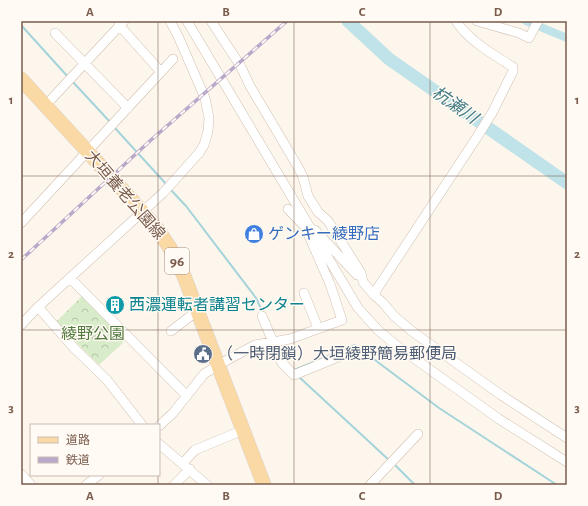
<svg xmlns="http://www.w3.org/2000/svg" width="588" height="506" font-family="'Alegreya Sans','Noto Sans JP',sans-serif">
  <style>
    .park { fill: url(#park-crowns) }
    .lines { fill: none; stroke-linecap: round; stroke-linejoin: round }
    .stream { stroke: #a5d3da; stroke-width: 2 }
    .canal { stroke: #bfe3e8; stroke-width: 8 }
    .river { stroke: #bfe3e8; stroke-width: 13 }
    .minor-casing { stroke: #d1beb0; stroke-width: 10 }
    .primary-casing { stroke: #dad1cd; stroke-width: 15 }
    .minor { stroke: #fff; stroke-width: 9 }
    .primary { stroke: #fbd9a5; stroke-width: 14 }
    .rail-casing { stroke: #b9a8c9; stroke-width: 3.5 }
    .rail { stroke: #fffaf3; stroke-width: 2; stroke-dasharray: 6; stroke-linecap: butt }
    .grid { fill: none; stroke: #7a5c4d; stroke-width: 1; stroke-opacity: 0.55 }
    .labels { text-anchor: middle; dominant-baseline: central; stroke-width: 3; stroke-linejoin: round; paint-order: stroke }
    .shield { fill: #fffaf3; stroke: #a28b7f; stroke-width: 1 }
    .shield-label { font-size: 15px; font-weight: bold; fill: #7a5c4d }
    .street-label { font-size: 16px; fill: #7a5c4d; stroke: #fffaf3 }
    .shop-label { font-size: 16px; fill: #366cbe; stroke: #fffaf3; text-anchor: start }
    .culture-label { font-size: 16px; fill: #0d838f; stroke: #fffaf3; text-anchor: start }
    .park-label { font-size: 16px; fill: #537a41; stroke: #fffaf3 }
    .service-label { font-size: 16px; fill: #4e5e75; stroke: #fffaf3; text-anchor: start }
    .water-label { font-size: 17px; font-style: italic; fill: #437c86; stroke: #fffaf3 }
    .neatline { fill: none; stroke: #7a5c4d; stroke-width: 1.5 }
    .grid-label { font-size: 13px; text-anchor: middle; font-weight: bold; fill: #7a5c4d }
  </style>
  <defs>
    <pattern id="park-crowns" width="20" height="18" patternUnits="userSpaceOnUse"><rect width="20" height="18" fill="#d8ecc9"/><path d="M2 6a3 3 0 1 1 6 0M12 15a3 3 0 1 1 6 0" fill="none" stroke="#b4c2a5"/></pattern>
  </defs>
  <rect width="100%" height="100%" fill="#fdf6ec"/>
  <path class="park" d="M 82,296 L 126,340 L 99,365 L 56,322 Z"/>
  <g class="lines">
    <path class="stream" d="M 21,25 L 69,78
      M 72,81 L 111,123
      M 114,127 L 167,185
      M 170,189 L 186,206 L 256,298 L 263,313
      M 294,370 L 355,345 L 439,408 L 557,485
      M 298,376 L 390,461
      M 394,464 L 415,485"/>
    <path class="canal" d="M 526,21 L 567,38"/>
    <path class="river" d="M 348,21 L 389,59 L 567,183"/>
    <g class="minor-casing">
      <path id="minor" d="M 187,21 L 358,308 L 378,330 L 397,346 L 499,419 L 567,462
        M 211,21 L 240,65 L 250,86 L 298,167 L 303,177 L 308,196 L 318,212 L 328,221 L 361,273 L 363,282 L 374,295 L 383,303 L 394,316 L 413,332 L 501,395 L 567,438
        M 477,21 L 519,33 L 529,38 L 538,21
        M 119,25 L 161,72
        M 55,33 L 128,108
        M 45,106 L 124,21
        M 21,223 L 173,59
        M 315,230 L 357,275
        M 70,278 L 187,396
        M 304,293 L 318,328
        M 374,295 L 377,289 L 477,137 L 492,113 L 513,71 L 513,67 C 493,54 470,42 456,21
        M 38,307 L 73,347 L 107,380 L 142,425
        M 262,316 L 282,363 L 294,375 L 355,350
        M 21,325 L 38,307 L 163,193 L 199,153 L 204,145 L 208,131 L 209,118 L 205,98 L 178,36 L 170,21
        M 171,331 L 197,311
        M 159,426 L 173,413 L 204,374 L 218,365 L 255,345 L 290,339 L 342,320 L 330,284 L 309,236 L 305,227 L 288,209
        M 159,444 L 207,485
        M 183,463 L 195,450 L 243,430
        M 21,474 L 31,485
        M 86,485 L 99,475
        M 174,485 L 190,469
        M 370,485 L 418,434"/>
    </g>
    <g class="primary-casing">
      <path id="primary" d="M 21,79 L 142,211 L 158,230 L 170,248 L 184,276 L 264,485"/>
    </g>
    <use href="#minor" class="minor"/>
    <use href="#primary" class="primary"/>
    <g class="rail-casing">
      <path id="rail" d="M 21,260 L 151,140 L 287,21"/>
    </g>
    <use href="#rail" class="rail"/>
  </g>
  <path class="grid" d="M 158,21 L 158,425M 294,21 L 294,485M 430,21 L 430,485M 21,176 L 567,176M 21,330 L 567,330M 158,475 L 158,485"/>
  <defs>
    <g id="shop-disc" transform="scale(1)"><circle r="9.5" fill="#3f7fe0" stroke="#fffaf3"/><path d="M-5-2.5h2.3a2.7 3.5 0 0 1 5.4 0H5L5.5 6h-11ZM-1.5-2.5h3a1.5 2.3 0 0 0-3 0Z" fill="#fff"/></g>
    <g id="building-disc" transform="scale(1)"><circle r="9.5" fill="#0f9aa8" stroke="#fffaf3"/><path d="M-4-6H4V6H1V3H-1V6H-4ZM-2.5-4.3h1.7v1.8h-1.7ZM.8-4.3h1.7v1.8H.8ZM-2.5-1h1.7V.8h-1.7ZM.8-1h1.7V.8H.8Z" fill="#fff"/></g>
    <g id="civic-disc" transform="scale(1)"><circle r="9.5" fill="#5c6f8a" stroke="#fffaf3"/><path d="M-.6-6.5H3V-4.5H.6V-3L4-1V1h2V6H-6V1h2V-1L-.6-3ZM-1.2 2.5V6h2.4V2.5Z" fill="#fff"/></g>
  </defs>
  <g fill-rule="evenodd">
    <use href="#shop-disc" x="254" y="234"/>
    <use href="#building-disc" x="115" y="305"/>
    <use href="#civic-disc" x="203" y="354"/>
  </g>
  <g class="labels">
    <rect class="shield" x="165" y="248" width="24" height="26" rx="3"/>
    <g class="shield-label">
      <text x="177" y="261">96</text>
    </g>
    <g class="street-label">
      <text transform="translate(125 195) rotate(49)">大垣養老公園線</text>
    </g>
    <g class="shop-label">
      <text x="268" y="234">ゲンキー綾野店</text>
    </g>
    <g class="culture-label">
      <text x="129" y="305">西濃運転者講習センター</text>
    </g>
    <g class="park-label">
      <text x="93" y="334">綾野公園</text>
    </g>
    <g class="service-label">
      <text x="217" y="354">（一時閉鎖）大垣綾野簡易郵便局</text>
    </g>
    <g class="water-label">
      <text transform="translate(455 105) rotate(35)">杭瀬川</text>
    </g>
  </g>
  <rect width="588" height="506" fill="none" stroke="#fffaf3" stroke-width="44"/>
  <rect x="30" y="424" width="130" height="52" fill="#fffaf3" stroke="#cabbb1"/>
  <rect x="38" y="437" width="20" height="6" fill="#fbd9a5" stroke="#cabbb1"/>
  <text x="66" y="444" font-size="12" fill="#7a5c4d">道路</text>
  <rect x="38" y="457" width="20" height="6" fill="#b9a8c9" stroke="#cabbb1"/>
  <text x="66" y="464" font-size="12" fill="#7a5c4d">鉄道</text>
  <rect x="22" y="22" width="544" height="462" class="neatline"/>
  <g class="grid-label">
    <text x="90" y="16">A</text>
    <text x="226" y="16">B</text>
    <text x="362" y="16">C</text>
    <text x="498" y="16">D</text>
    <text x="11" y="104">1</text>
    <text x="577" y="104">1</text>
    <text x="11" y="258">2</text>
    <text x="577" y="258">2</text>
    <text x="11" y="412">3</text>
    <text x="577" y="412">3</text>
    <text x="90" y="500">A</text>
    <text x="226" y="500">B</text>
    <text x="362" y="500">C</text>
    <text x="498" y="500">D</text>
  </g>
</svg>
